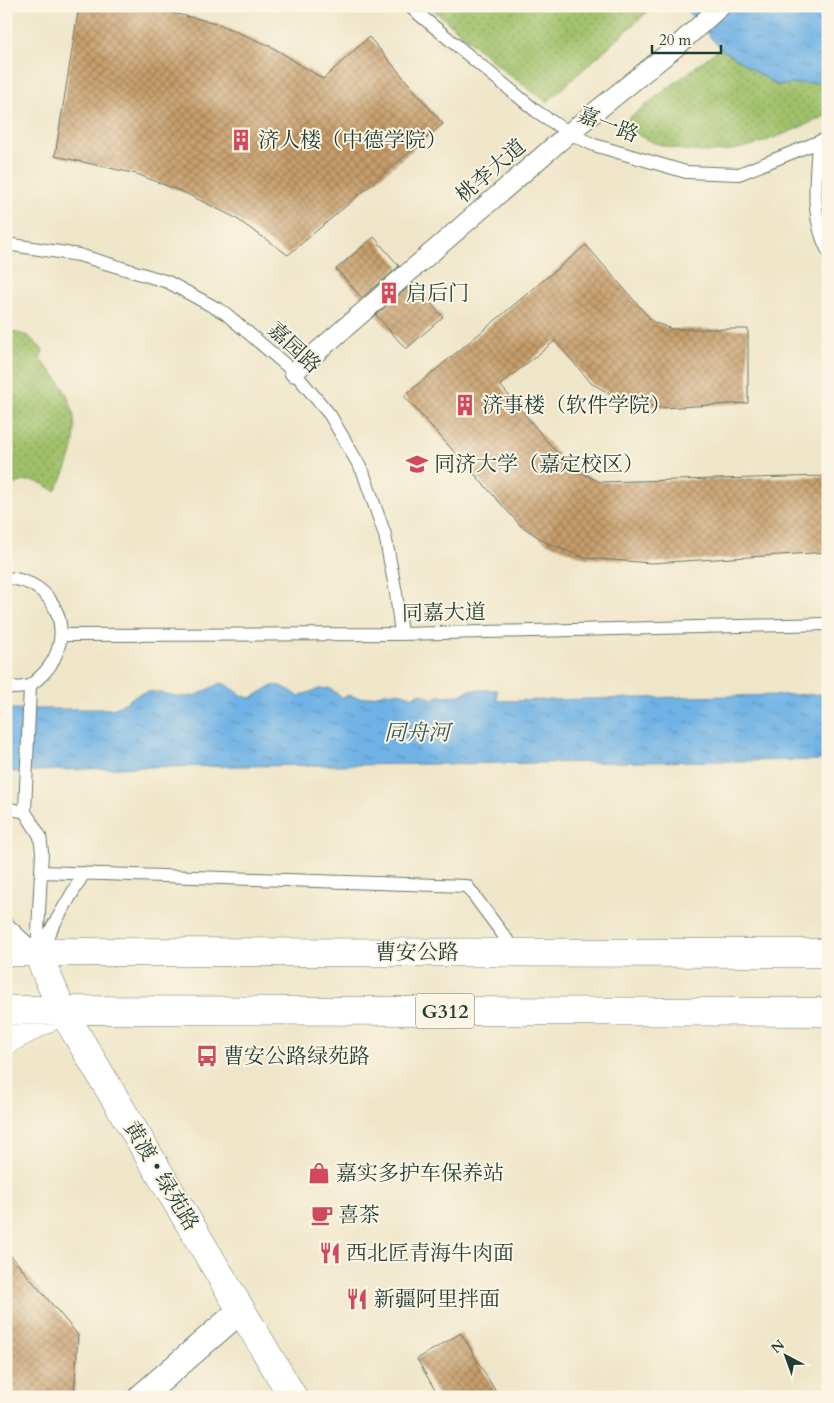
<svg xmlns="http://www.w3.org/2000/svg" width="834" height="1403" font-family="Cardo,'Noto Serif SC',serif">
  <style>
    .grass { fill: url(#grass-dots); stroke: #5f7e4e }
    .water { fill: url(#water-ripples); stroke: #48788c }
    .building { fill: url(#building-cross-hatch) }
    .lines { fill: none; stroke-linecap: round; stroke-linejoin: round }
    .service-casing { stroke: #687868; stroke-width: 14 }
    .pedestrian-casing { stroke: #687868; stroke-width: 21 }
    .minor-casing { stroke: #687868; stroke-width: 27 }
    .tertiary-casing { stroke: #687868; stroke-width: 29 }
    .trunk-casing { stroke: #687868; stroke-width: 29 }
    .service { stroke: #fff; stroke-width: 12 }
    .pedestrian { stroke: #fff; stroke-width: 19 }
    .minor { stroke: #fff; stroke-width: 25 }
    .tertiary { stroke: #fff; stroke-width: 28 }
    .trunk { stroke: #fff; stroke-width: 28 }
    .labels { text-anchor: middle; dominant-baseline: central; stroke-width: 4; stroke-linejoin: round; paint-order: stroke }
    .shield { fill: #fcf5e5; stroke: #617469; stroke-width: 1 }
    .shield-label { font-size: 20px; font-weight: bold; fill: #1f3d34 }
    .street-label { font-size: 21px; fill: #1f3d34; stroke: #fcf5e5 }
    .poi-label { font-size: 21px; fill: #1f3d34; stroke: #fcf5e5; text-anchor: start }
    .water-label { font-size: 22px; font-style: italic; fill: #335a60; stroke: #fcf5e5 }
  </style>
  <defs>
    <pattern id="grass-dots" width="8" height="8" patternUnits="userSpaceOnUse" patternTransform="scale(1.25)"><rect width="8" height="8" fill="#9fc069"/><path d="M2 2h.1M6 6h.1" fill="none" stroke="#819d57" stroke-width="1.8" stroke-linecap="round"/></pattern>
    <pattern id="water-ripples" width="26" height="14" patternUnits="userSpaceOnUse" patternTransform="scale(1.25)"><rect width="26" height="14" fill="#70b2e5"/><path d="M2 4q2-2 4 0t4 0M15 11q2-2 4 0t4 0" fill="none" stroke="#5b92ba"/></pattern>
    <pattern id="building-cross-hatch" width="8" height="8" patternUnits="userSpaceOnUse" patternTransform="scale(1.25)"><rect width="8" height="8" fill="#c79e6b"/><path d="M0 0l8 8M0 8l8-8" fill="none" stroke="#a18259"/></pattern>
  </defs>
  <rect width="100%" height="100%" fill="#fcf5e5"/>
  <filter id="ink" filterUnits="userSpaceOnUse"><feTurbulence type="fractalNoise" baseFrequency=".02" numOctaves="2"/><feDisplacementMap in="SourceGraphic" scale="10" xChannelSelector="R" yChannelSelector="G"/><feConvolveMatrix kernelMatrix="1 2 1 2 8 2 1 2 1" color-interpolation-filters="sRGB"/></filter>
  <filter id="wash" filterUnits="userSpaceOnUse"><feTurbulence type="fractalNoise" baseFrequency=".0096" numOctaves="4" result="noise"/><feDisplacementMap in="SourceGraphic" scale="20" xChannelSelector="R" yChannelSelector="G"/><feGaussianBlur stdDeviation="1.12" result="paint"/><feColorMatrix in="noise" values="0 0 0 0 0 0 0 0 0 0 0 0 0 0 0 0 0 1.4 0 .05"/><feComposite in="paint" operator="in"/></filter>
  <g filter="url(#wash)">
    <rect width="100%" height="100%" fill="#efe6c9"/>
    <path class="grass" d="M 429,6 L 654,6 L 547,102 L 508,74 Z
      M 720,48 L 776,85 L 828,82 L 828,115 C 768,141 725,165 658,144 C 645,140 632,131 620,125 Z
      M 6,313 L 13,322 L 8,330 L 28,336 L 43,350 L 40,360 C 83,399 84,443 55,491 C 35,478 27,478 6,488 Z"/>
    <path class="water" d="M 683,6 L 828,6 L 828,82 L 776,85 L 720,48 Z
      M 221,683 C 233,686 239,697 251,698 C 274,686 273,678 298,696 L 319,689 L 330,688 L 342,698 L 349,695 C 371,705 386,683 413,697 L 421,693 L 432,699 L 439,696 L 461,695 L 470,690 L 497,690 L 497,701 L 828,694 L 828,760 L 142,767 L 6,772 L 6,709 L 111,709 C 125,706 132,695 146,692 C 159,690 171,697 185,697 C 198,697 209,688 221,683 Z"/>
    <g id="blocks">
      <path class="building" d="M 79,6 L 142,6 L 216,23 L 272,47 L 323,79 L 369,37 L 443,124 L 288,255 L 234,217 L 185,193 L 137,174 L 55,156 Z
        M 374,237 L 399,266 L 362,298 L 336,269 Z
        M 586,245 L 653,322 L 672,329 L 748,329 L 748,403 L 661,408 L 623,400 L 592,384 L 555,341 L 500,385 L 569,467 L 600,482 L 828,476 L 828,552 L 652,563 L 585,558 L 547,543 L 520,525 L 404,396 Z
        M 413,283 L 443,317 L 406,349 L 376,315 Z
        M 6,1250 L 78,1335 L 74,1397 L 6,1397 Z
        M 461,1333 L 499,1397 L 439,1397 L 417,1359 Z"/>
    </g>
  </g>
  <g filter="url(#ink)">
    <use href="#blocks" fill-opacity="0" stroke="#687868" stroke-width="1"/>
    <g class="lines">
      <g class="service-casing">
        <path id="service" d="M 409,6 L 536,111 L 569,133 L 594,145 L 686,172 L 739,174 L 828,138
          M 818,143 C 816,180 810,217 828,251
          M 6,244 L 79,255 L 168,282 L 225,313 L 294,372 L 330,415 L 363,472 L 385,535 L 396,593 L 401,634
          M 6,578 C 57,580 78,636 44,673 C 40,677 34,683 29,686 C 23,688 13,688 6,688
          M 61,635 L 401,634 L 828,624
          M 6,808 L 25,812 L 40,836 L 42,852 L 37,952
          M 25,812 L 30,686
          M 41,872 L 467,886 L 516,952
          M 6,923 L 34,949
          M 39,950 L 84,873"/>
      </g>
      <g class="pedestrian-casing">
        <path id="pedestrian" d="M 294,372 L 569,133 L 677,46 L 721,6"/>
      </g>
      <g class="minor-casing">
        <path id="minor" d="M 141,1397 L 241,1310"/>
      </g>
      <g class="tertiary-casing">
        <path id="tertiary" d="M 37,952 L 62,1010 L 293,1397"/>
      </g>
      <g class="trunk-casing">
        <path id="trunk" d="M 6,952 L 828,953
          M 6,1010 L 828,1012
          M 6,1040 L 61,1011"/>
      </g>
      <use href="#service" class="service"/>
      <use href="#pedestrian" class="pedestrian"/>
      <use href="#minor" class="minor"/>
      <use href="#tertiary" class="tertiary"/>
      <use href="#trunk" class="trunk"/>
    </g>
  </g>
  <defs>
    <g id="building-bare" transform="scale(1.725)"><path d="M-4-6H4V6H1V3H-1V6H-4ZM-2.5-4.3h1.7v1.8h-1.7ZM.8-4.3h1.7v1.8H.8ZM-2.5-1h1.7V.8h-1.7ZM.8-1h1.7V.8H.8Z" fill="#d1495b" stroke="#fcf5e5" stroke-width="2.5" paint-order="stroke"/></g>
    <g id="university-bare" transform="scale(1.725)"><path d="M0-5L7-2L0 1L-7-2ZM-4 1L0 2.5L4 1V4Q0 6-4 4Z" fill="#d1495b" stroke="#fcf5e5" stroke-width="2.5" paint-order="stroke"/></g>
    <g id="bus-bare" transform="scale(1.725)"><path d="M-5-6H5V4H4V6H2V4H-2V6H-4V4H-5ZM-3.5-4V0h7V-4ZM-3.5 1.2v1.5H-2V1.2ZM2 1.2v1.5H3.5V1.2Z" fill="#d1495b" stroke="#fcf5e5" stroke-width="2.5" paint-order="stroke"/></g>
    <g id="shop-bare" transform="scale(1.725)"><path d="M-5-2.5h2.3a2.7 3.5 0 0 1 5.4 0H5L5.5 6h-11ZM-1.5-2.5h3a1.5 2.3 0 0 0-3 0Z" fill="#d1495b" stroke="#fcf5e5" stroke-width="2.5" paint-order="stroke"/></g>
    <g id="cafe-bare" transform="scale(1.725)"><path d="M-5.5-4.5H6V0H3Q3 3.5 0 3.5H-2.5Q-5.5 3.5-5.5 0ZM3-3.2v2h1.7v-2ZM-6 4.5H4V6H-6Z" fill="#d1495b" stroke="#fcf5e5" stroke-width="2.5" paint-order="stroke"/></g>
    <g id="restaurant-bare" transform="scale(1.725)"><path d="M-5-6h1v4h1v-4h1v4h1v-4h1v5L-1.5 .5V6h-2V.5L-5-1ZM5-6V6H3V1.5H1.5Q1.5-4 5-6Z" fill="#d1495b" stroke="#fcf5e5" stroke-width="2.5" paint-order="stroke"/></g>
  </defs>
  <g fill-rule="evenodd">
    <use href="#building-bare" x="241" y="140"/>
    <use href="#building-bare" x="389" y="293"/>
    <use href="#building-bare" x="465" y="405"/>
    <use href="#university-bare" x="417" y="464"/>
    <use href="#bus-bare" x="207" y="1056"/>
    <use href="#shop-bare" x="319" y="1173"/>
    <use href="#cafe-bare" x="322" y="1215"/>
    <use href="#restaurant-bare" x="330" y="1253"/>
    <use href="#restaurant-bare" x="357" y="1299"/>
  </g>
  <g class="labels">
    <rect class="shield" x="416" y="993.5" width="58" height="35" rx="4"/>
    <g class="shield-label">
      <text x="445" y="1011">G312</text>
    </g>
    <g class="street-label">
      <text transform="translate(608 125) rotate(21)">嘉一路</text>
      <text transform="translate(491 171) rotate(-41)">桃李大道</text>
      <text transform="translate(294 348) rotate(43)">嘉园路</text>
      <text transform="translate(444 613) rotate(-1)">同嘉大道</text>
      <text x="417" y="952">曹安公路</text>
      <text transform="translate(161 1176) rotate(59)">黄渡 • 绿苑路</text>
    </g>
    <g class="poi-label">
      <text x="258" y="140">济人楼（中德学院）</text>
      <text x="406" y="293">启后门</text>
      <text x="482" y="405">济事楼（软件学院）</text>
      <text x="434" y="464">同济大学（嘉定校区）</text>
      <text x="223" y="1056">曹安公路绿苑路</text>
      <text x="336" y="1173">嘉实多护车保养站</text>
      <text x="338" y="1215">喜茶</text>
      <text x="346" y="1253">西北匠青海牛肉面</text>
      <text x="374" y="1299">新疆阿里拌面</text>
    </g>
    <g class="water-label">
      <text x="417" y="733">同舟河</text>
    </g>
  </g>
  <rect width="834" height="1403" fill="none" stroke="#fcf5e5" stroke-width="25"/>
  <g transform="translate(786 1356) rotate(319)" stroke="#fcf5e5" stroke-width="4" paint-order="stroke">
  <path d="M0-4L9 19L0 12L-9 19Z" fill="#1f3d34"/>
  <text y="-8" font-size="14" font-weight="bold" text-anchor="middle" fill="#1f3d34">N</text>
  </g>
  <path d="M652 45v8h69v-8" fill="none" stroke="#1f3d34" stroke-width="2.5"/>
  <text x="659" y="45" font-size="15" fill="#1f3d34" stroke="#fcf5e5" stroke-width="4" paint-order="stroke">20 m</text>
</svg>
